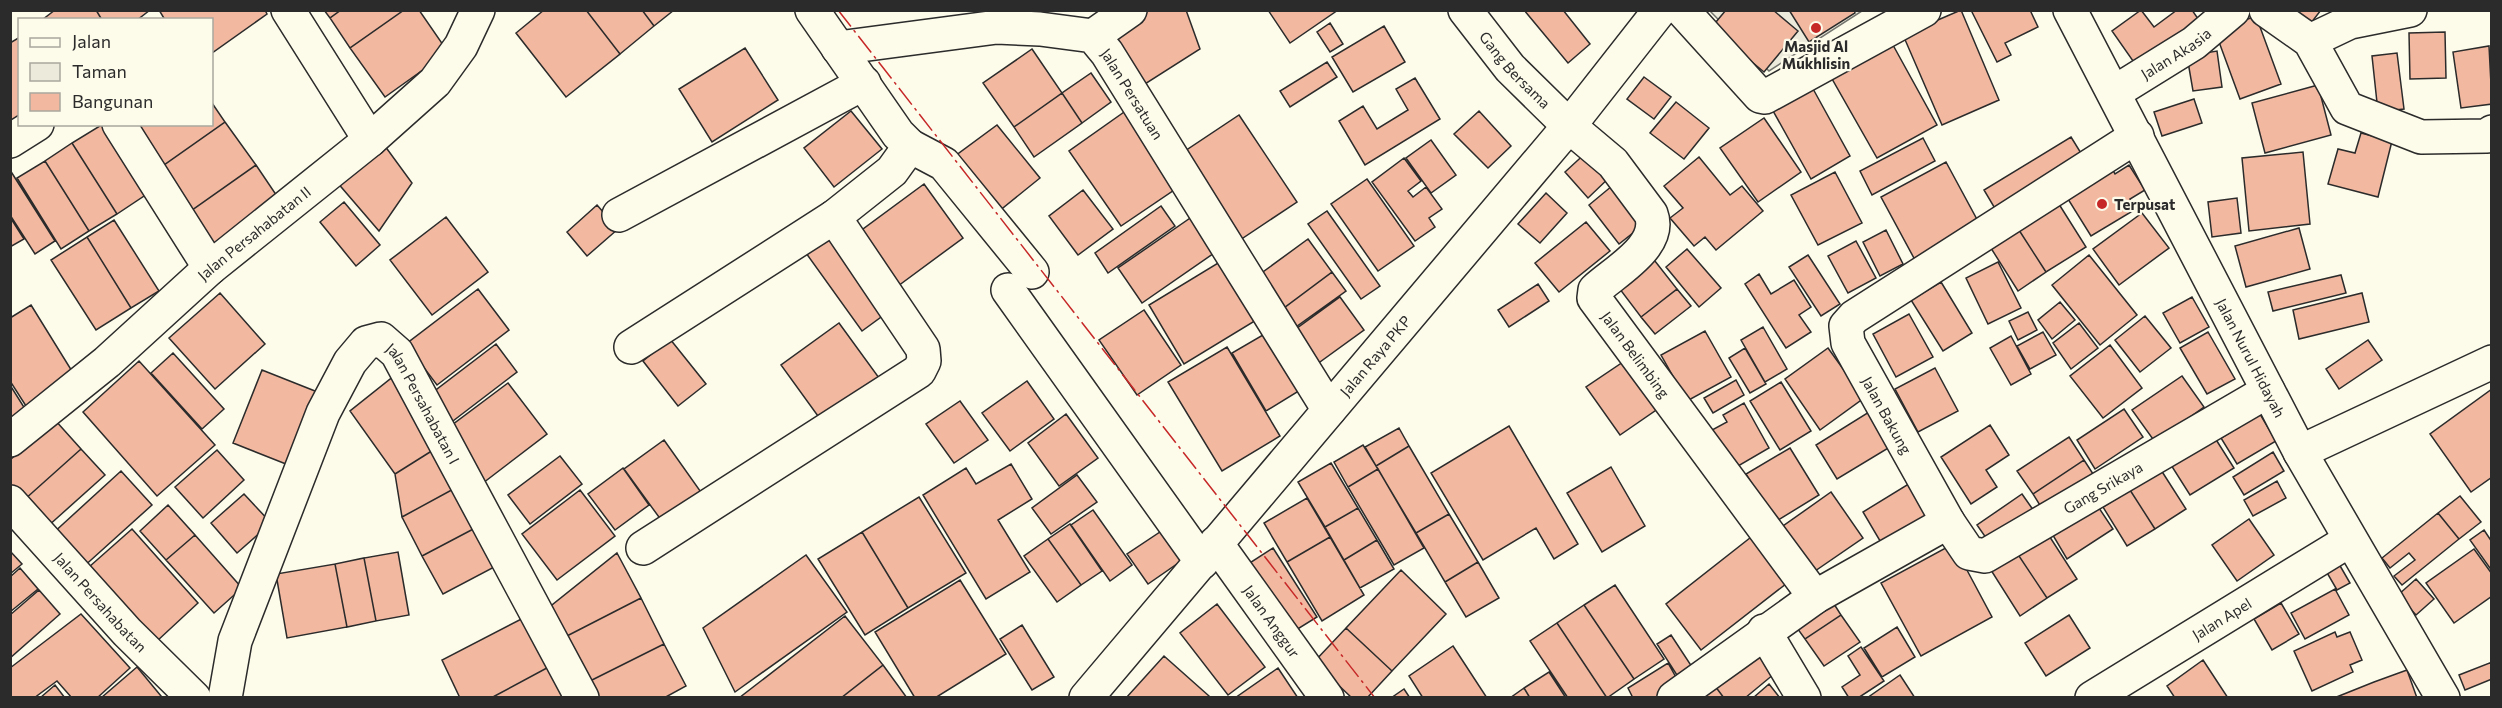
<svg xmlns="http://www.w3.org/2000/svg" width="2502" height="708" font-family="Commissioner,sans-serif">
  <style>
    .green { fill: #ecebdb; stroke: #74746e; stroke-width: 1.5 }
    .building { fill: #f2b8a0; stroke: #2b2b2b; stroke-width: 1.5 }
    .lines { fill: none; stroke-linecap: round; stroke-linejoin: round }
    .street-casing { stroke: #2b2b2b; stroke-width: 36 }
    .secondary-casing { stroke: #2b2b2b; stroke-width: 36 }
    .street { stroke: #fdfbea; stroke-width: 33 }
    .secondary { stroke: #fdfbea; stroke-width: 33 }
    .power { stroke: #c62828; stroke-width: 1.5; stroke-dasharray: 21 4.5 3 4.5; stroke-linecap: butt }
    .poi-dot { fill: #c62828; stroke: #fdfbea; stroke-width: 2 }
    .labels { text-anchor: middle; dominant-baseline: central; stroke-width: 4.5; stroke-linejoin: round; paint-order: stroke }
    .poi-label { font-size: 15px; font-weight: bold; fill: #2b2b2b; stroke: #fdfbea }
    .street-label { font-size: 15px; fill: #2b2b2b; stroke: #fdfbea }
  </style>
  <rect width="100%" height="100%" fill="#fdfbea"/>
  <path class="green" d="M 1710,11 L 1862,11 L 1769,71 Z"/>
  <path class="building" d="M 55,10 L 96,10 L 102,20 L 42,20 Z
    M 96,10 L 150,10 L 137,20 L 102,20 Z
    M 159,10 L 265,10 L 267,14 L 212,53 L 212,20 L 165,20 Z
    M 324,10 L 341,10 L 330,18 Z
    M 341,10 L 404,10 L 350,48 L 330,18 Z
    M 404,10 L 419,10 L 448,52 L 385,97 L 350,48 Z
    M 544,10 L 586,10 L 620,54 L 566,97 L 516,33 Z
    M 586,10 L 642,10 L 654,26 L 620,54 Z
    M 642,10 L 674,10 L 654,26 Z
    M 1148,10 L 1186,10 L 1200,49 L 1145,84 L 1114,35 Z
    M 1268,10 L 1338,10 L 1290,43 Z
    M 1524,10 L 1563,10 L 1590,44 L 1568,63 Z
    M 1726,10 L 1773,10 L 1798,31 L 1764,72 L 1711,28 Z
    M 1789,10 L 1854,10 L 1855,13 L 1809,42 Z
    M 1961,10 L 1999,100 L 1942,125 L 1903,35 Z
    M 1971,10 L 2030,10 L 2038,27 L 2005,43 L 2011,55 L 1997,62 Z
    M 2141,10 L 2154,27 L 2177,10 L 2192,10 L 2203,26 L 2140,71 L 2112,31 Z
    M 2276,10 L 2321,10 L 2304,32 Z
    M 2256,16 L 2281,84 L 2240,99 L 2215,31 Z
    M 1330,23 L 1343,44 L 1330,52 L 1317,32 Z
    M 1384,26 L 1405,62 L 1353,92 L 1332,57 Z
    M 2445,32 L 2446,78 L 2410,79 L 2409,33 Z
    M 1888,36 L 1937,125 L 1877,158 L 1827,70 Z
    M 20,37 L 20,119 L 10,125 L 10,43 Z
    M 2489,46 L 2492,104 L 2461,108 L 2453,52 Z
    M 745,48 L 778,100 L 712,142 L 679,89 Z
    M 1032,49 L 1062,93 L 1014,127 L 983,83 Z
    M 2217,51 L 2222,87 L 2193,91 L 2187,56 Z
    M 2397,53 L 2404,109 L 2378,112 L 2372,56 Z
    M 1327,62 L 1337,77 L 1290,107 L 1280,91 Z
    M 1091,73 L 1111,102 L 1082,123 L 1062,93 Z
    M 1644,77 L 1671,97 L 1654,119 L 1627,99 Z
    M 1415,78 L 1440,119 L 1365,165 L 1339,121 L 1363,106 L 1377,129 L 1408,110 L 1396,89 Z
    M 2318,85 L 2331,135 L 2265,153 L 2252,103 Z
    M 1812,87 L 1850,156 L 1811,179 L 1772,109 Z
    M 1062,93 L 1082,123 L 1034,157 L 1014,127 Z
    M 2194,99 L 2202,123 L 2162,136 L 2154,112 Z
    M 1676,102 L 1709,128 L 1684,159 L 1650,133 Z
    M 212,103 L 225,122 L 157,170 L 126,124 L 212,124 Z
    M 1127,110 L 1180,186 L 1121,226 L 1069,151 Z
    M 851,111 L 882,149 L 834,187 L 804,148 Z
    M 1479,111 L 1511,146 L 1488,168 L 1454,134 Z
    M 1239,115 L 1297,202 L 1234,244 L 1176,157 Z
    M 1764,118 L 1801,172 L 1758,202 L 1720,148 Z
    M 225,122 L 256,165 L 188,213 L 157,170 Z
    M 103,124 L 147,194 L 117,214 L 72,143 Z
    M 997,125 L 1040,178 L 993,216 L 951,159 Z
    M 2361,133 L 2392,141 L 2378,197 L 2328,184 L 2338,149 L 2355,153 Z
    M 2071,137 L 2084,158 L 1997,212 L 1984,190 Z
    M 1923,138 L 1935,161 L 1872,195 L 1860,171 Z
    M 1431,140 L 1456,175 L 1431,193 L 1406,158 Z
    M 382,142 L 412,183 L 379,231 L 336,181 Z
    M 72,143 L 117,214 L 89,231 L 45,161 Z
    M 1590,149 L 1613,174 L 1588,198 L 1565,172 Z
    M 2303,152 L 2310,224 L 2249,231 L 2242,158 Z
    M 1699,157 L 1730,195 L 1742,186 L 1763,211 L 1716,250 L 1705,237 L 1694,246 L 1670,218 L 1683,208 L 1664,186 Z
    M 1404,158 L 1421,181 L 1408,191 L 1413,197 L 1426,187 L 1442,209 L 1429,218 L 1435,227 L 1415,241 L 1372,182 Z
    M 45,161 L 89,231 L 61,249 L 17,178 Z
    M 1946,162 L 1980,225 L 1915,260 L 1881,197 Z
    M 2109,163 L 2115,174 L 2129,165 L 2145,190 L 2130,199 L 2136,209 L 2091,236 L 2063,191 Z
    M 256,165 L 281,202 L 214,250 L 188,213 Z
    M 10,170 L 55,241 L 35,254 L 10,215 Z
    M 1835,172 L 1862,223 L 1818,245 L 1791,195 Z
    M 1367,179 L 1414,246 L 1378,271 L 1331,204 Z
    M 1618,181 L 1648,221 L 1619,244 L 1589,205 Z
    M 924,184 L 963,238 L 898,286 L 859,232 Z
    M 1083,190 L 1113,229 L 1078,255 L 1049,216 Z
    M 1546,193 L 1567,213 L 1540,243 L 1518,224 Z
    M 2237,198 L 2241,233 L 2212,237 L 2208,202 Z
    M 2057,201 L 2086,247 L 2046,272 L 2017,227 Z
    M 344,202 L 380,245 L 356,266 L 320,222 Z
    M 597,205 L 618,229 L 587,256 L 567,232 Z
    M 1161,206 L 1175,226 L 1108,273 L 1095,253 Z
    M 1327,211 L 1380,286 L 1361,299 L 1308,224 Z
    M 2142,213 L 2169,248 L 2119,285 L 2093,249 Z
    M 1196,214 L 1220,249 L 1142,303 L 1118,268 Z
    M 10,217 L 24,239 L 10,247 Z
    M 446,217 L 488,272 L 432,315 L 390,260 Z
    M 114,220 L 159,291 L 131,308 L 87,237 Z
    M 1586,222 L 1610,251 L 1559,292 L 1535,263 Z
    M 2017,227 L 2046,272 L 2018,291 L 1989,245 Z
    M 2299,228 L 2310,269 L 2246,287 L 2235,246 Z
    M 1886,230 L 1903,264 L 1880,276 L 1863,242 Z
    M 836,231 L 892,309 L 862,331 L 806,253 Z
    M 87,237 L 131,308 L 96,330 L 51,260 Z
    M 1308,239 L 1332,272 L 1280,311 L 1256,277 Z
    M 1856,241 L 1876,278 L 1848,293 L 1828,256 Z
    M 1687,249 L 1721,288 L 1699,307 L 1666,267 Z
    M 1808,255 L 1840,304 L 1821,316 L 1789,267 Z
    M 2089,255 L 2137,315 L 2100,345 L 2052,285 Z
    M 1651,256 L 1677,289 L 1641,317 L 1616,284 Z
    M 1223,260 L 1258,319 L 1184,364 L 1149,305 Z
    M 1998,262 L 2021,308 L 1988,324 L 1966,278 Z
    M 1332,272 L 1346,291 L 1293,329 L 1280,311 Z
    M 1759,274 L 1771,294 L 1794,280 L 1811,307 L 1799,315 L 1811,332 L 1786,348 L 1745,284 Z
    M 2341,275 L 2346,293 L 2273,311 L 2268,292 Z
    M 1941,282 L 1972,333 L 1943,351 L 1911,300 Z
    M 1538,284 L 1549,301 L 1509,327 L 1498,310 Z
    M 478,289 L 509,330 L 437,385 L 406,344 Z
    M 1677,289 L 1691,306 L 1655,334 L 1641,317 Z
    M 220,293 L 265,344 L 215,389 L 169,338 Z
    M 2362,293 L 2369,322 L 2299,339 L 2293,310 Z
    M 1340,297 L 1364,330 L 1313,367 L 1289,334 Z
    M 2192,297 L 2209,327 L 2180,343 L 2163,313 Z
    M 2060,302 L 2075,320 L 2052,339 L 2038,320 Z
    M 31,305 L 75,376 L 26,406 L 10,381 L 10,318 Z
    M 1144,310 L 1181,365 L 1137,395 L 1099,340 Z
    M 2028,312 L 2037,330 L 2018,340 L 2009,321 Z
    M 1909,314 L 1933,357 L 1896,377 L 1873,334 Z
    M 2145,316 L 2171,348 L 2140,372 L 2115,340 Z
    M 839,323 L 882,382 L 823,423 L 781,365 Z
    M 2079,323 L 2098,348 L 2071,369 L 2053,343 Z
    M 1763,327 L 1787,369 L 1765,382 L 1741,340 Z
    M 1705,331 L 1731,377 L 1687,401 L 1661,355 Z
    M 1268,332 L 1302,389 L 1266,411 L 1232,353 Z
    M 2043,332 L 2056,355 L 2030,369 L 2017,346 Z
    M 2208,332 L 2235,379 L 2207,394 L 2180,348 Z
    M 2011,336 L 2031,374 L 2011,385 L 1990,348 Z
    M 670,339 L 706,384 L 678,406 L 643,361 Z
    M 2368,340 L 2382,360 L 2339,389 L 2326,369 Z
    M 496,344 L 517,372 L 449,424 L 428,396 Z
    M 2110,345 L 2142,388 L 2103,418 L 2070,376 Z
    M 1227,347 L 1280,436 L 1222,471 L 1168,382 Z
    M 1745,348 L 1766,384 L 1750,393 L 1729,358 Z
    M 1828,348 L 1864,398 L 1820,430 L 1785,379 Z
    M 173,353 L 224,409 L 202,429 L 151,373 Z
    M 1629,358 L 1662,406 L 1620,435 L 1586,387 Z
    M 139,361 L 215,445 L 157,496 L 83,412 Z
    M 1935,368 L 1958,411 L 1918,432 L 1895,389 Z
    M 262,370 L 320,393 L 291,466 L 233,443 Z
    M 399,372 L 438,447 L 395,474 L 350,411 Z
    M 2182,376 L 2204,407 L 2155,442 L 2132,410 Z
    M 1736,380 L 1744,395 L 1713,413 L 1704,398 Z
    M 1027,381 L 1054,419 L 1010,451 L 982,413 Z
    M 1781,382 L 1811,431 L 1780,450 L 1750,401 Z
    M 508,383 L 547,434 L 483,483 L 444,431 Z
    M 10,385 L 27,412 L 10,422 Z
    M 2492,389 L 2492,477 L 2471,492 L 2430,434 Z
    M 960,401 L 988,440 L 954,463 L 926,424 Z
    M 1744,403 L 1769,448 L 1733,469 L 1712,430 L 1727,422 L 1723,415 Z
    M 2124,409 L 2143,437 L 2095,469 L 2077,440 Z
    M 1869,412 L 1890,447 L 1837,479 L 1816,445 Z
    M 1066,414 L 1098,458 L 1059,486 L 1028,443 Z
    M 2260,414 L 2276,441 L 2237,464 L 2221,438 Z
    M 55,420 L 81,449 L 24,500 L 10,485 L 10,460 Z
    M 1990,425 L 2009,455 L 1986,470 L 1997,487 L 1971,504 L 1941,457 Z
    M 1509,426 L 1578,544 L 1554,559 L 1536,528 L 1483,560 L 1431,473 Z
    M 1399,428 L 1409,446 L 1376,466 L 1365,447 Z
    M 2069,437 L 2084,460 L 2033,494 L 2017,471 Z
    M 2215,438 L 2234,468 L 2190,495 L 2171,465 Z
    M 664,440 L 703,495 L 664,524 L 624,469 Z
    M 1363,445 L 1378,469 L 1348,487 L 1334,462 Z
    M 1409,446 L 1449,514 L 1416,533 L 1376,466 Z
    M 438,447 L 459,486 L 402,517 L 395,474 Z
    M 1790,448 L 1819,495 L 1775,522 L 1746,474 Z
    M 81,449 L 105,475 L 47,527 L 24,500 Z
    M 217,450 L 244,480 L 203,518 L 175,487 Z
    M 2273,452 L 2284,471 L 2244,495 L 2233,477 Z
    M 560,456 L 582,484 L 530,524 L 508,495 Z
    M 2084,460 L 2097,480 L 2046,515 L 2033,494 Z
    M 1331,463 L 1358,508 L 1325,527 L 1298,482 Z
    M 1011,464 L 1032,499 L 998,520 L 1030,572 L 986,599 L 923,495 L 966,468 L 976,484 Z
    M 1611,467 L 1645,526 L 1602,552 L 1567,493 Z
    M 623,468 L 649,505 L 615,530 L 588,494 Z
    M 1378,469 L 1424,548 L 1394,565 L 1348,487 Z
    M 2161,470 L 2186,509 L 2155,529 L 2130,490 Z
    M 121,471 L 152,505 L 81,569 L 51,535 Z
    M 1077,475 L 1097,502 L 1051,534 L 1032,508 Z
    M 1920,477 L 1941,510 L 1883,546 L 1863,512 Z
    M 2277,481 L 2286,498 L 2253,516 L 2244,500 Z
    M 459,486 L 479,526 L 422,556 L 402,517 Z
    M 580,490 L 615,536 L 557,580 L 522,534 Z
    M 2130,490 L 2155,529 L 2127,546 L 2103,507 Z
    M 1831,492 L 1863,538 L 1815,571 L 1783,526 Z
    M 244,494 L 271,523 L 237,553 L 211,523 Z
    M 2022,494 L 2036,514 L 1991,545 L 1977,525 Z
    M 2460,496 L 2481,522 L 2459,539 L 2438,513 Z
    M 919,497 L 966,573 L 908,608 L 862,532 Z
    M 1307,498 L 1330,537 L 1287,562 L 1264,523 Z
    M 2095,502 L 2113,529 L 2067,559 L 2051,532 Z
    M 168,505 L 195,535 L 166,560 L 140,531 Z
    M 1358,508 L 1377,540 L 1344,560 L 1325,527 Z
    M 1093,510 L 1132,565 L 1110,581 L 1071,525 Z
    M 2438,513 L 2459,539 L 2402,585 L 2394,576 L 2415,560 L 2409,553 L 2390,568 L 2382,558 Z
    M 1449,514 L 1478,562 L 1445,582 L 1416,533 Z
    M 2249,519 L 2274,555 L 2237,581 L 2212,545 Z
    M 1070,524 L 1102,571 L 1081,585 L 1048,539 Z
    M 479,526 L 500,564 L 443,594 L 422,556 Z
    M 132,529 L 198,603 L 156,642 L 89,567 Z
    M 1163,530 L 1184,559 L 1148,584 L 1127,554 Z
    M 2484,530 L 2492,542 L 2492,571 L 2470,540 Z
    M 2046,531 L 2077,579 L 2047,598 L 2015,550 Z
    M 862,532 L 908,608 L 865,635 L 818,559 Z
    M 1755,534 L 1791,580 L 1701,650 L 1666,604 Z
    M 195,535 L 242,588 L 214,613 L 166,560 Z
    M 1330,537 L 1364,595 L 1322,621 L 1287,562 Z
    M 1048,539 L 1081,585 L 1057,602 L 1024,556 Z
    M 1377,540 L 1394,569 L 1360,588 L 1344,560 Z
    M 1953,544 L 1992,617 L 1921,656 L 1881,583 Z
    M 1273,548 L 1317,617 L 1288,635 L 1245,566 Z
    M 2474,549 L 2492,574 L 2492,596 L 2454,623 L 2426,583 Z
    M 2015,550 L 2047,598 L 2020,616 L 1989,567 Z
    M 10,551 L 22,564 L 10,574 Z
    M 398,552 L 409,615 L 376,621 L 364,558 Z
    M 617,553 L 641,598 L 563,638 L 547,609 Z
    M 806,555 L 847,612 L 735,692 L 703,628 Z
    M 364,558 L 376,621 L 347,627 L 335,564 Z
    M 1478,562 L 1499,598 L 1466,617 L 1445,582 Z
    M 335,564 L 347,627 L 287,638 L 276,574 Z
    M 2339,564 L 2350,583 L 2337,590 L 2326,571 Z
    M 20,568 L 38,589 L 10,612 L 10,577 Z
    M 1401,570 L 1446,614 L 1392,671 L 1346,628 Z
    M 2416,579 L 2434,599 L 2416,615 L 2398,595 Z
    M 960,580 L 1006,654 L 935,698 L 915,698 L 875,632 Z
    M 1615,585 L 1664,659 L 1634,679 L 1584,605 Z
    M 2335,589 L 2349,615 L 2305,639 L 2291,613 Z
    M 39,590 L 60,614 L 10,658 L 10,615 Z
    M 1829,596 L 1841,615 L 1805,639 L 1792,621 Z
    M 641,598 L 664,644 L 586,683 L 563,638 Z
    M 2281,603 L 2299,634 L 2272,650 L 2254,619 Z
    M 1217,604 L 1265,667 L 1228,695 L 1180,633 Z
    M 1584,605 L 1634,679 L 1607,698 L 1557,623 Z
    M 533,613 L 558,662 L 491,698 L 460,698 L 442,660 Z
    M 81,614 L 130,668 L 97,698 L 72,698 L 57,681 L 34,698 L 10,698 L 10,668 Z
    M 1841,615 L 1860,642 L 1824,666 L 1805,639 Z
    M 2069,615 L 2090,648 L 2046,676 L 2025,643 Z
    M 845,616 L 883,665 L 841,698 L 739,698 Z
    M 1557,623 L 1607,698 L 1568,698 L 1530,641 Z
    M 1022,625 L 1054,677 L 1032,690 L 1000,639 Z
    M 1897,627 L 1915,657 L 1882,677 L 1864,648 Z
    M 1346,628 L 1392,671 L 1367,698 L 1352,698 L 1314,662 Z
    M 2335,632 L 2337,637 L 2350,632 L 2362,660 L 2350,665 L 2353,672 L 2312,691 L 2294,651 Z
    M 1671,635 L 1696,673 L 1682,683 L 1657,644 Z
    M 664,644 L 686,686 L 664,698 L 593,698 L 586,683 Z
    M 1453,646 L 1487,698 L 1423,698 L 1409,676 Z
    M 1861,647 L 1884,681 L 1858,698 L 1849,698 L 1842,687 L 1860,675 L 1848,656 Z
    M 1754,649 L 1774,674 L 1745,698 L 1724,698 L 1712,682 Z
    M 1164,656 L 1209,696 L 1207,698 L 1126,698 Z
    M 2203,660 L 2228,698 L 2175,698 L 2167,686 Z
    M 558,662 L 576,698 L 491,698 Z
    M 2492,662 L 2492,679 L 2465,690 L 2459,675 Z
    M 1668,663 L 1682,688 L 1666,698 L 1633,698 L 1628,688 Z
    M 883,665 L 907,698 L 841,698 Z
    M 137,667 L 161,696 L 159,698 L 101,698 Z
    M 1278,668 L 1298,698 L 1235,698 Z
    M 2407,670 L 2417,698 L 2334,698 L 2374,682 Z
    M 1549,672 L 1566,698 L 1530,698 L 1524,688 Z
    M 1900,675 L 1915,698 L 1867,698 Z
    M 1712,682 L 1724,698 L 1694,698 Z
    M 1769,684 L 1780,698 L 1753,698 Z
    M 55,685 L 65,698 L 40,698 Z
    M 1524,688 L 1530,698 L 1510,698 Z
    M 1404,689 L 1410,698 L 1391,698 Z"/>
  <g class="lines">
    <g class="street-casing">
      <g id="street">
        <path d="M 288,10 L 370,140"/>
        <path id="s1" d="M 1465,10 L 1510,68 L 1569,126 L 1613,163 L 1651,214 C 1663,246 1614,272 1595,290 L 1594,298 L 1815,597"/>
        <path d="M 1682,10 L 1760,96 L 1765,97 L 1924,10"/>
        <path d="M 2266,10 L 2310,41 L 2347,108 L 2421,137 L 2487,136 L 2492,132"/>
        <path d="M 1093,36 L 1130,10"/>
        <path d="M 2310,41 L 2350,22 L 2410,10"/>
        <path id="s2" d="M 838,48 L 997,27 L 1040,29 L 1093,36 L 1107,53 L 1329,410"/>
        <path id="s3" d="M 2115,92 L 2194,43 L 2233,10"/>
        <path d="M 119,124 L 210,268"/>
        <path d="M 10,141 L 37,124"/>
        <path d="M 910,146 L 944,164 L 1032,272"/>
        <path d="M 619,215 L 864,83"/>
        <path d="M 1008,290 L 1202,562"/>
        <path d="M 631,347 L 834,217 L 892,171 L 910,146 L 898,134 L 812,10"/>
        <path id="s4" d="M 10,440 L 107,362 L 210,268 L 370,140 L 435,82 L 461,46 L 478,10"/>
        <path d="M 2300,452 L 2492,362"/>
        <path id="s5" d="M 10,502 L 127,632 L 194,698"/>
        <path id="s6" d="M 1948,522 L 1969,553 L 1985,556 L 2268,391"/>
        <path id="s7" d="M 1216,543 L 1327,698"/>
        <path d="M 643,548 L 919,371 L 924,361 L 923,349 L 834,217"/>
        <path d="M 1764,631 L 1804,698"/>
        <path id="s8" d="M 225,698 L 235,641 L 323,413 L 350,362 L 366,343 L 381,339 L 397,353 L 582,698"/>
        <path d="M 1674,698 L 1815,597 L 1948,522 L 1848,343 L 1846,326 L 1854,317 L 2137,136"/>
        <path id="s9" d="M 2092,698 L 2350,540"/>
      </g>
    </g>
    <g class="secondary-casing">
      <g id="secondary">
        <path id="s10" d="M 2070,10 L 2300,452 L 2443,698"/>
        <path id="s11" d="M 1086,698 L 1569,126 L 1660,10"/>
      </g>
    </g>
    <use href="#street" class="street"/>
    <use href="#secondary" class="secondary"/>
    <path class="power" d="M 838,10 L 1375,698"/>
  </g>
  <g class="poi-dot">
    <circle cx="1816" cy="28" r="6"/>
    <circle cx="2102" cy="204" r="6"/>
  </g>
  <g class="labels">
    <g class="poi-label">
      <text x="1816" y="46">Masjid Al<tspan x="1816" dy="17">Mukhlisin</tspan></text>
      <text x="2114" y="204" text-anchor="start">Terpusat</text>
    </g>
    <g class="street-label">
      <text stroke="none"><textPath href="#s3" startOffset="72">Jalan Akasia</textPath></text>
      <text stroke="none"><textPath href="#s1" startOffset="78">Gang Bersama</textPath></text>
      <text stroke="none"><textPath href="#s2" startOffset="327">Jalan Persatuan</textPath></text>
      <text stroke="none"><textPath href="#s4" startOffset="320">Jalan Persahabatan II</textPath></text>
      <text stroke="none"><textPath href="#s1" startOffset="456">Jalan Belimbing</textPath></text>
      <text stroke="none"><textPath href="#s11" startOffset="448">Jalan Raya PKP</textPath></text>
      <text stroke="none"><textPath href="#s10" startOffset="392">Jalan Nurul Hidayah</textPath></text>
      <text stroke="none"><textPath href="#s8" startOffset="478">Jalan Persahabatan I</textPath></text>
      <text transform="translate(1887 415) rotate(61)">Jalan Bakung</text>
      <text stroke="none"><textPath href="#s6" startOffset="190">Gang Srikaya</textPath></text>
      <text stroke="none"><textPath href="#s5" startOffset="135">Jalan Persahabatan</textPath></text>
      <text stroke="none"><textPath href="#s9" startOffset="152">Jalan Apel</textPath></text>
      <text stroke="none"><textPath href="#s7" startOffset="96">Jalan Anggur</textPath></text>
    </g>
  </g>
  <rect width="2502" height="708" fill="none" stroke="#2b2b2b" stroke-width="24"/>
  <rect x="18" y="18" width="195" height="108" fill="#fdfbea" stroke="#a9a89e" stroke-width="1.5"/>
  <rect x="30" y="38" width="30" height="9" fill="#fdfbea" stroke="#a9a89e" stroke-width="1.5"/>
  <text x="72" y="48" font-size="18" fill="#2b2b2b">Jalan</text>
  <rect x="30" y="63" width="30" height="18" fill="#ecebdb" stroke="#a9a89e" stroke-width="1.5"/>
  <text x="72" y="78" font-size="18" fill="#2b2b2b">Taman</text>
  <rect x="30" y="93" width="30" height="18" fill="#f2b8a0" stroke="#a9a89e" stroke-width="1.5"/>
  <text x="72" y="108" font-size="18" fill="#2b2b2b">Bangunan</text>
</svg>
